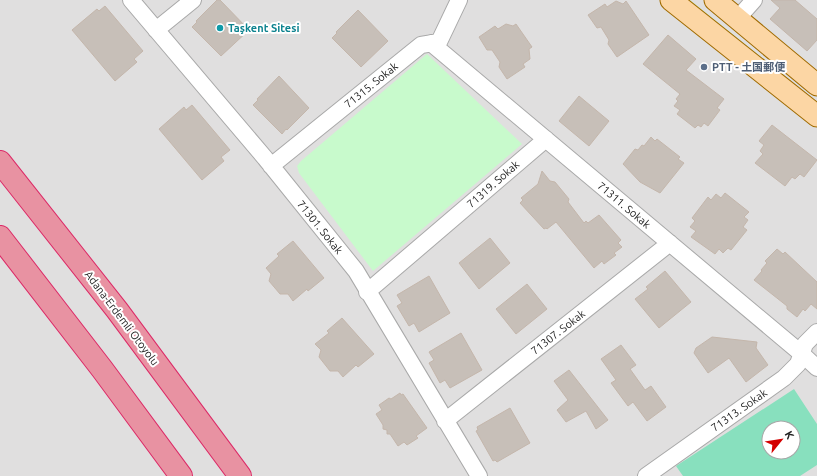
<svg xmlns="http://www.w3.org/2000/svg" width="817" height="476" font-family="Ubuntu,'Noto Sans SC',sans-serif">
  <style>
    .residential { fill: #e0dfdf; fill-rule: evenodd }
    .grass { fill: #cdebb0 }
    .park { fill: #c8facc }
    .pitch { fill: #88e0be; fill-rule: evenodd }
    .building { fill: #c7bfb8; stroke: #c4b6ab }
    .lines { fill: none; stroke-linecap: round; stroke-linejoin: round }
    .minor-casing { stroke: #a9a9a9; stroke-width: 18 }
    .major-casing { stroke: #a06b00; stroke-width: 23 }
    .highway-casing { stroke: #dc2a67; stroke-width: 24 }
    .minor { stroke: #fff; stroke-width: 16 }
    .major { stroke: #fcd6a4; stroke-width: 21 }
    .highway { stroke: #e892a2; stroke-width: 22 }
    .culture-dot { fill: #0f9aa8; stroke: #fff; stroke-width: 1.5 }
    .service-dot { fill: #5c6f8a; stroke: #fff; stroke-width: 1.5 }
    .labels { text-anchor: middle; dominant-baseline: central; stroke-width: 4; stroke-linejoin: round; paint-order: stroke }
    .culture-label { font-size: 11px; font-weight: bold; fill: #0d838f; stroke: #fff; text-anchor: start }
    .service-label { font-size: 11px; font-weight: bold; fill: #4e5e75; stroke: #fff; text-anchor: start }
    .street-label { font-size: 11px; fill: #222; stroke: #fff }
  </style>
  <rect width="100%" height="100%" fill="#f2efe9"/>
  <path class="residential" d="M 0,0 L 817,0 L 817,476 L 0,476 ZM 769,428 L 793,428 L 793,452 L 769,452 Z"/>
  <path class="grass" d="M 683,0 L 690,0 L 817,102 L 817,108 Z"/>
  <path class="park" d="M 427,54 L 522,144 L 373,271 L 299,173 L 297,166 L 301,161 Z"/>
  <path class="pitch" d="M 794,389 L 817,424 L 817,465 L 800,476 L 683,476 L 676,466 ZM 769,428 L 793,428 L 793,452 L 769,452 Z"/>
  <path class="building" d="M 217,0 L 220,0 L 249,30 L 221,56 L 192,27 L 197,22 L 196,21 Z
    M 771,0 L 795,0 L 817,19 L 817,40 L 807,51 L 770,19 L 780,8 Z
    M 616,1 L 623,4 L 626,1 L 649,35 L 617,57 L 608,44 L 609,40 L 601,27 L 597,28 L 588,15 L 605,4 L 607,7 Z
    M 105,6 L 143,51 L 134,59 L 137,62 L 115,81 L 72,30 L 97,9 L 99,11 Z
    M 358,10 L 388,41 L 361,67 L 332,38 L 337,33 L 336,32 Z
    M 506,24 L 513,26 L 516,24 L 532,47 L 529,49 L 530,59 L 523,64 L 525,67 L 507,79 L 499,67 L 500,62 L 492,50 L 487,50 L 479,37 L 495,26 L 498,29 Z
    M 668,35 L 696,59 L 686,70 L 724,99 L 717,108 L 720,110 L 708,126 L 704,123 L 701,127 L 698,125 L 695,128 L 677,114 L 680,110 L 674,106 L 678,101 L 676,99 L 680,94 L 643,64 Z
    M 279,76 L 309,108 L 287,130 L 286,129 L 282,134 L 253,105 L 258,100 L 257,99 Z
    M 579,96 L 609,121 L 589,146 L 559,121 Z
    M 192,105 L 230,150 L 221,157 L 224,161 L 202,180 L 159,129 L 184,107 L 186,110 Z
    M 772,125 L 817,160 L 804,177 L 800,174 L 795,179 L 792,177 L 785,186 L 755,163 L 763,154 L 760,151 L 764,145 L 759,141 Z
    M 651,137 L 655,141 L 657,139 L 680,157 L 678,159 L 684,163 L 660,193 L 640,182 L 623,164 L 635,149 L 638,150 L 642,145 L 644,146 Z
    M 542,171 L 550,181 L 555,182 L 569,199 L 568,202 L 584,223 L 586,221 L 588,223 L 599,215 L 621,240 L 618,243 L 622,247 L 614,253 L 616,255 L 604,264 L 602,261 L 594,268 L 556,222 L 547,229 L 546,228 L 544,229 L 520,203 L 523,200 L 521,198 L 538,184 Z
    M 725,193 L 749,212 L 744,217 L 748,220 L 743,227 L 747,230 L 731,250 L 728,248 L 723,253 L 719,249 L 715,254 L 691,237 L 696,231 L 690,227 L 695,221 L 692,218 L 708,197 L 711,200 L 716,194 L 721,198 Z
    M 490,238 L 510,263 L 479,289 L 459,263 Z
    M 293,241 L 324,278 L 308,291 L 307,289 L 293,301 L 288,294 L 280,294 L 269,281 L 271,274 L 266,268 L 279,256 L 277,254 Z
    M 777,249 L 783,254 L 785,252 L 817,282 L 817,309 L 811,304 L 805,311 L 803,309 L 797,317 L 787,309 L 787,306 L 754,280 L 762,271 L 761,270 L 767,263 L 765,261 Z
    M 665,271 L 691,302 L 659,328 L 635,299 L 648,289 L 646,287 Z
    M 429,276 L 450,313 L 419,332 L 414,323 L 409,326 L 397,306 L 402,303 L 397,295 Z
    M 527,284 L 547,309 L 516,334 L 496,309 Z
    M 342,318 L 374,354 L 358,367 L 356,365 L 343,377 L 338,371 L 330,371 L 319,357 L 321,350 L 315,344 L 329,333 L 327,331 Z
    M 461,333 L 482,370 L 450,388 L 445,380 L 440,383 L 429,363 L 434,360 L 429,352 Z
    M 712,337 L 757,342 L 756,348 L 768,365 L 746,382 L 729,358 L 708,373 L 694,353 L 696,348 Z
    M 621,345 L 636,365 L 630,369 L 645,390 L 651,386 L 666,407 L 647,421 L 633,402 L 628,406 L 611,383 L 616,380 L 601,359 Z
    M 569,370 L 608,420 L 596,429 L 586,411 L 566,422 L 557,410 L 568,400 L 554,381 Z
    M 400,393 L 401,395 L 403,394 L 427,428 L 416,436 L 418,438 L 407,445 L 404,442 L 398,446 L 390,434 L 387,434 L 387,430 L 383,429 L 383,425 L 376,414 L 382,410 L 379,405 L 389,398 L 391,399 Z
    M 510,408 L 530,443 L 497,462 L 495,460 L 493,461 L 476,431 L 478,430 L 477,427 Z"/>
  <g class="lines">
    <g class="minor-casing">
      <path id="minor" d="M 131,0 L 265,158 L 356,271 L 479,476
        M 738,18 L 754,0
        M 156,30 L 193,0
        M 431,43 L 802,354 L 817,368
        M 271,166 L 421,45 L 439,42 L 459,0
        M 367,292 L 546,139
        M 445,421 L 670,243
        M 646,476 L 784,378 L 798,364 L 805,344 L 817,332"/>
    </g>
    <g class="major-casing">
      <path id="major" d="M 671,0 L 817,116
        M 715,0 L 817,85"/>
    </g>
    <g class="highway-casing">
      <path id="highway" d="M 0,162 L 117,310 L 240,476
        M 0,237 L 102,369 L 181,476"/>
    </g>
    <use href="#minor" class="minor"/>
    <use href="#major" class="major"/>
    <use href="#highway" class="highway"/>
  </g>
  <circle class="culture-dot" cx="220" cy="28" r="4"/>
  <circle class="service-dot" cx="704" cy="67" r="4"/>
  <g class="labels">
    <g class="culture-label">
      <text x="228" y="28">Taşkent Sitesi</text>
    </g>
    <g class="service-label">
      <text x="712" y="67">PTT - 土国郵便</text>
    </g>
    <g class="street-label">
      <text transform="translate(371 85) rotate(-39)">71315. Sokak</text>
      <text transform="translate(493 184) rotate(-41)">71319. Sokak</text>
      <text transform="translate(624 205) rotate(40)">71311. Sokak</text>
      <text transform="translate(320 227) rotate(51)">71301. Sokak</text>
      <text transform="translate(122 318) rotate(53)">Adana-Erdemli Otoyolu</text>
      <text transform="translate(558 332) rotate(-38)">71307. Sokak</text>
      <text transform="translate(739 410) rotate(-35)">71313. Sokak</text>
    </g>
  </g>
  <g transform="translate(781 440) rotate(60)"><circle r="19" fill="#ffffff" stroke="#a7a7a7"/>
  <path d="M0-3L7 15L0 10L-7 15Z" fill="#d40000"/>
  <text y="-6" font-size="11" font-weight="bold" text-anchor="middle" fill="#222222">K</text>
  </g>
</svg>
